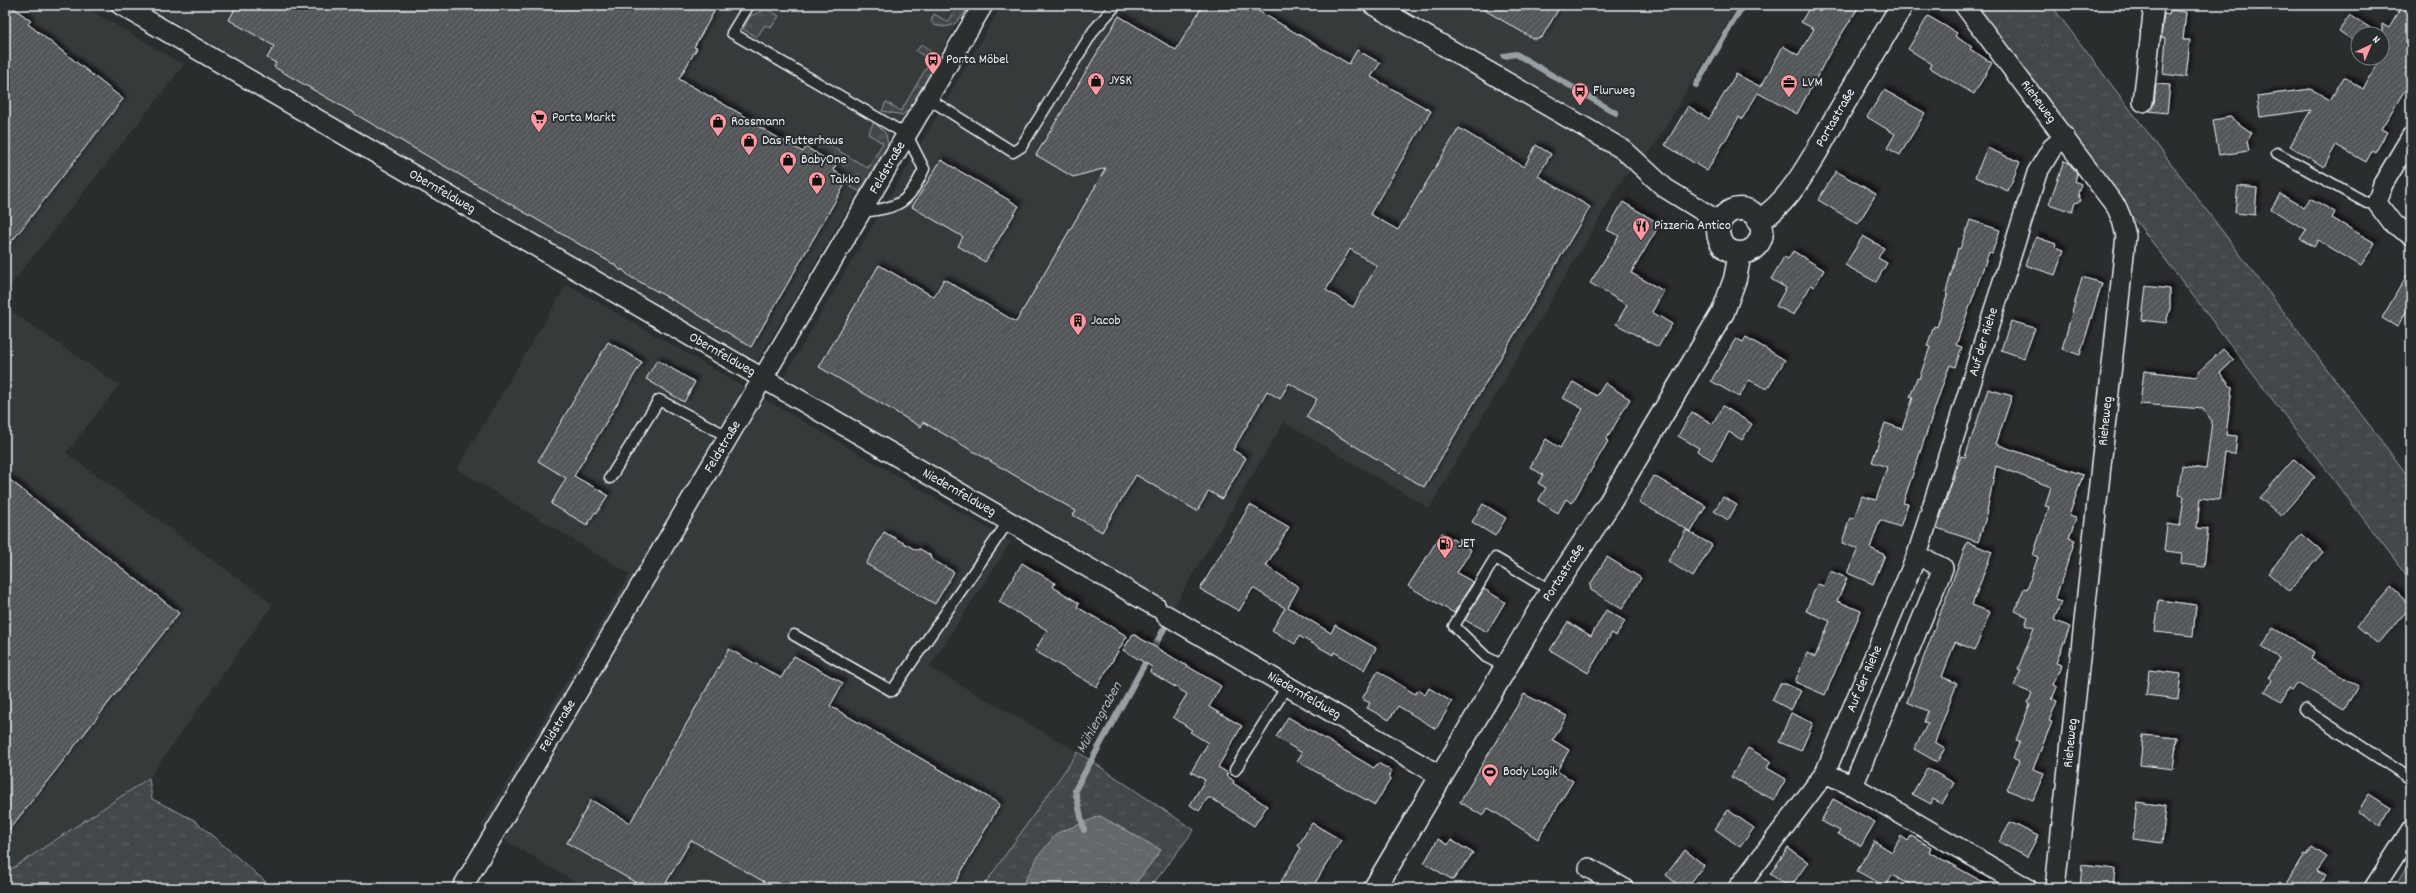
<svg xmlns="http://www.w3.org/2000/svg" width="2416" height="893" font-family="Dekko,sans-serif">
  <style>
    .built { fill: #363a3b }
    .grass { fill: url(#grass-tufts); stroke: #959ca0 }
    .cemetery { fill: url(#cemetery-stones); stroke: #959ca0 }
    .water { fill: url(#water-ripples); stroke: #989fa3 }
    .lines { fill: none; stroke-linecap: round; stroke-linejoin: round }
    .stream { stroke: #989fa3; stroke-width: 6 }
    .building { fill: url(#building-hatch); stroke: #e8f1f8; fill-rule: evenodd; filter: url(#shadow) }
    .service-casing { stroke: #e8f1f8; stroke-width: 13 }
    .minor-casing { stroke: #e8f1f8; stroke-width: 22 }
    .secondary-casing { stroke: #e8f1f8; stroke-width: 25 }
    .service { stroke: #2a2d2e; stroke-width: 10 }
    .minor { stroke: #2a2d2e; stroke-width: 19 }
    .secondary { stroke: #2a2d2e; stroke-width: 22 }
    .labels { text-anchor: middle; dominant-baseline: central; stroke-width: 4; stroke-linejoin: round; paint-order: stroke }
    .poi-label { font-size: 14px; fill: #e8f1f8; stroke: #2a2d2e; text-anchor: start }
    .street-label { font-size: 14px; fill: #e8f1f8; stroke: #2a2d2e }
    .water-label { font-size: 15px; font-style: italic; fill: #acb3b9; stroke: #2a2d2e }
  </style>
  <defs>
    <pattern id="grass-tufts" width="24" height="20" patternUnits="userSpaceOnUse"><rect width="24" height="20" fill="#424648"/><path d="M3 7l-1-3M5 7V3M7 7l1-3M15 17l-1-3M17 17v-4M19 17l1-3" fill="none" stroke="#5d6163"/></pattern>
    <pattern id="cemetery-stones" width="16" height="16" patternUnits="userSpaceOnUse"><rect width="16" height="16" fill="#424648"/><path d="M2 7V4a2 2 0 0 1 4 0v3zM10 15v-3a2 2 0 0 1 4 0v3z" fill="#5d6163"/></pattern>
    <pattern id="water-ripples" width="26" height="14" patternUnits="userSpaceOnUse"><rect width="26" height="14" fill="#63686b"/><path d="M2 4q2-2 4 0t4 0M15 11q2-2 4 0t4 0" fill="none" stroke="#797e81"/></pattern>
    <pattern id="building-hatch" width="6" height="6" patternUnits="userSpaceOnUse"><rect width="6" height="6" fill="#535759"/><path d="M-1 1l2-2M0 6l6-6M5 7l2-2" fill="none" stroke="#6c7072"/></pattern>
    <filter id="shadow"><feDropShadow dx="3.5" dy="-3.5" stdDeviation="2" flood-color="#0009"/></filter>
  </defs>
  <rect width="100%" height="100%" fill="#2a2d2e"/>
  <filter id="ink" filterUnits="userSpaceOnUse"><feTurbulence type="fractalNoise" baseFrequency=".025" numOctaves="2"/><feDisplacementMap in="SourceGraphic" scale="8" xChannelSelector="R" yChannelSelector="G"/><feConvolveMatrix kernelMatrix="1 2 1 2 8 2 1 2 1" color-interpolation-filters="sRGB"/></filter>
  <g filter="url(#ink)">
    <path class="built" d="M 5,5 L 82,5 L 184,65 L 5,292 Z
      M 146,5 L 968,5 L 755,365 Z
      M 1002,5 L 1738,5 L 1652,149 L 1623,178 L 1429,508 L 1284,422 L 1173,608 L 1166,615 L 778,387 Z
      M 567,284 L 1011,542 L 929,667 L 1078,752 L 982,888 L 586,888 L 481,826 L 630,574 L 457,469 Z
      M 5,307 L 119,385 L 66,453 L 273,604 L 149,778 L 5,875 Z"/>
    <path class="grass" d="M 958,5 L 969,5 C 960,20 953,31 934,25 L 931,21 L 934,14 L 948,22 Z
      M 1971,5 L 2051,5 L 2411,480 L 2411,581 Z
      M 767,9 L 779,16 L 771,28 L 765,25 L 757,37 L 743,29 L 750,16 Z
      M 922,44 L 933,54 L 936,64 L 913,105 L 903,115 L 882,111 L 886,102 L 901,111 L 931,60 L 916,51 Z
      M 874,122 L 886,134 L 888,145 L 860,192 L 810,163 L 822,141 L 868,168 L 883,143 L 868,134 Z
      M 1078,752 L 1194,830 L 1150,888 L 1132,888 L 1161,850 L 1100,816 L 1083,824 L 1039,855 L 1021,888 L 982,888 Z
      M 149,778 L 152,799 L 194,820 L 273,888 L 5,888 L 5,875 L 10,870 Z"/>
    <path class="cemetery" d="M 2411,860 L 2411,888 L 2394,888 Z"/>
    <path class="water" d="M 1100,816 L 1161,850 L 1132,888 L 1021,888 L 1039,855 L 1057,833 Z"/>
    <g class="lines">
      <path class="stream" d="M 1504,56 L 1516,54 L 1616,113
        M 1696,85 L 1743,5
        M 1084,830 L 1075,790 L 1164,629"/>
    </g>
    <path class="building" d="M 5,5 L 10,5 L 31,21 L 28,24 L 123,99 L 5,250 Z
      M 237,5 L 718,5 L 694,47 L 697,48 L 679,79 L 757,123 L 756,125 L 803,152 L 806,147 L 836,165 L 833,170 L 848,179 L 751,347 L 689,309 L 629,276 L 622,269 L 621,271 L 615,265 L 274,67 L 276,63 L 267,58 L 274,46 L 229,20 Z
      M 1203,5 L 1248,5 L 1349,64 L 1357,50 L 1380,63 L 1371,77 L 1431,111 L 1370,214 L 1398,230 L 1459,128 L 1524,167 L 1536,145 L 1551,154 L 1538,176 L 1590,207 L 1424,487 L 1306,417 L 1317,399 L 1289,383 L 1280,399 L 1267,391 L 1233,450 L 1246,458 L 1222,499 L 1209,491 L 1197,511 L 1136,475 L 1102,532 L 1073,515 L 1076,511 L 923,422 L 921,427 L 819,367 L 879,265 L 934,297 L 944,279 L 1016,322 L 1106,168 L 1073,177 L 1036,155 L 1119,16 L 1176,50 ZM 1350,249 L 1377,266 L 1353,307 L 1326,290 Z
      M 1476,5 L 1561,5 L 1542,37 L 1534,39 Z
      M 1811,5 L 1860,5 L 1829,54 L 1797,114 L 1758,93 L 1742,119 L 1739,117 L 1707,171 L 1665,145 L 1688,106 L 1709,119 L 1736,74 L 1761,87 L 1783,46 L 1798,55 L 1814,29 L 1801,22 Z
      M 2403,5 L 2411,5 L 2411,80 L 2381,129 L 2387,132 L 2375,153 L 2372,151 L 2366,162 L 2336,145 L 2324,167 L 2290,146 L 2311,110 L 2260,117 L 2257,96 L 2311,89 L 2330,100 L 2344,77 L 2363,89 L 2380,58 L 2382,58 L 2382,24 L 2389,28 Z
      M 2170,10 L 2186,12 L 2183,40 L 2190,40 L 2186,77 L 2163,74 L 2166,38 L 2161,37 L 2164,14 L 2169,15 Z
      M 2350,15 L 2372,29 L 2379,34 L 2358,34 L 2358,44 L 2339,31 Z
      M 1928,16 L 1957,33 L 1955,36 L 1972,47 L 1970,49 L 1992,63 L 1974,94 L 1930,68 L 1932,64 L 1908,49 Z
      M 2156,84 L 2170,85 L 2167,113 L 2149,111 L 2154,104 Z
      M 1884,90 L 1925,113 L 1900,155 L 1887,148 L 1895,134 L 1867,117 Z
      M 2230,117 L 2252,133 L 2247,141 L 2249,151 L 2219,155 L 2213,120 Z
      M 1987,148 L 2020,162 L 2008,191 L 1975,177 Z
      M 941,160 L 1019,206 L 985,262 L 958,246 L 963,237 L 912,207 Z
      M 2064,161 L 2069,163 L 2077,174 L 2075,181 L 2081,184 L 2078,194 L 2081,201 L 2075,203 L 2072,212 L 2049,204 Z
      M 1836,171 L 1876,194 L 1858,224 L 1818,200 Z
      M 2238,186 L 2257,188 L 2255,215 L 2235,213 Z
      M 2280,194 L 2304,208 L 2310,198 L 2335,212 L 2332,218 L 2375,243 L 2361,266 L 2318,240 L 2314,247 L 2300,239 L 2306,230 L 2271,209 Z
      M 1623,202 L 1660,224 L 1631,273 L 1664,291 L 1652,312 L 1672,324 L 1658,347 L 1616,324 L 1627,305 L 1590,283 L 1619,236 L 1607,230 Z
      M 1970,220 L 2000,230 L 1992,253 L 1989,252 L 1956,345 L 1962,347 L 1955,367 L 1950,365 L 1946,375 L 1903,503 L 1908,504 L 1900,527 L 1880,520 L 1870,548 L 1885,555 L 1873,584 L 1847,573 L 1858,549 L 1842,543 L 1850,517 L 1854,518 L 1862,496 L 1876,500 L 1887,467 L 1872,462 L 1885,423 L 1902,429 L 1913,398 L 1910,397 L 1917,378 L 1919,379 L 1930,347 L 1927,346 L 1934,326 L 1937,327 L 1948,293 L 1946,292 L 1958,248 L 1960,249 Z
      M 1863,236 L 1884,248 L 1878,258 L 1887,263 L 1876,282 L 1845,265 Z
      M 2036,237 L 2056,244 L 2055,247 L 2064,250 L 2055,275 L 2025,265 Z
      M 1793,251 L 1824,270 L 1814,287 L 1811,285 L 1794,315 L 1776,306 L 1786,288 L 1771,279 L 1784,257 L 1788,259 Z
      M 2411,268 L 2411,304 L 2397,327 L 2382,318 Z
      M 2082,277 L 2102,283 L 2080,355 L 2062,349 Z
      M 2146,286 L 2170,289 L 2170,308 L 2166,323 L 2142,320 Z
      M 2011,321 L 2035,328 L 2024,358 L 2001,350 Z
      M 1746,337 L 1785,360 L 1767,389 L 1749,380 L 1739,397 L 1711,381 L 1736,338 L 1743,342 Z
      M 608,342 L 642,362 L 574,476 L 608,495 L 597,513 L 595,512 L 587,525 L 551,504 L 566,478 L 538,461 Z
      M 2223,349 L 2234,360 L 2220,373 L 2232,388 L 2226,435 L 2237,436 L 2235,454 L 2225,453 L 2219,500 L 2200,498 L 2197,528 L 2208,529 L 2204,567 L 2181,564 L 2182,553 L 2164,551 L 2167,524 L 2180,526 L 2184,496 L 2178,495 L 2182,466 L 2206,469 L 2212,421 L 2203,409 L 2140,404 L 2144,371 L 2197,377 L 2198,372 Z
      M 657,360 L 695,382 L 684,402 L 646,379 Z
      M 1573,382 L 1597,396 L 1605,383 L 1630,399 L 1606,440 L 1608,441 L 1572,503 L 1566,499 L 1558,513 L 1538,501 L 1546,488 L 1538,483 L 1543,475 L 1530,467 L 1546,439 L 1560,448 L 1583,409 L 1563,398 Z
      M 1988,389 L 2012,396 L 1996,444 L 2083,475 L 2069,516 L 2076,518 L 2069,538 L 2075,540 L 2055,600 L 2061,602 L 2054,620 L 2070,627 L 2056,663 L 2061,665 L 2053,685 L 2057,687 L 2052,699 L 2057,701 L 2049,721 L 2052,722 L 2033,769 L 2044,773 L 2033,800 L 2007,790 L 2019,761 L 2013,758 L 2020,741 L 2016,740 L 2030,704 L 2028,703 L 2032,693 L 2014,686 L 2021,670 L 2018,669 L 2034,628 L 2025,625 L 2028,617 L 2015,611 L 2024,588 L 2027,589 L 2038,557 L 2033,555 L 2049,507 L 2045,506 L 2051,487 L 1996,466 L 1987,511 L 1988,511 L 1978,542 L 1937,528 L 1961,456 L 1965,457 Z
      M 1723,406 L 1752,424 L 1742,440 L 1729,432 L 1712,460 L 1697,451 L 1699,448 L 1678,436 L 1692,412 L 1713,424 Z
      M 2294,459 L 2315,477 L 2281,516 L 2260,498 Z
      M 5,476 L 179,613 L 5,835 Z
      M 1654,476 L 1706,506 L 1691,532 L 1639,502 Z
      M 1723,497 L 1737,505 L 1728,520 L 1714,511 Z
      M 1483,504 L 1506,518 L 1495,536 L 1472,522 Z
      M 1250,505 L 1289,527 L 1266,566 L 1299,587 L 1288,607 L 1331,633 L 1335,625 L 1376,648 L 1364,670 L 1334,652 L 1333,655 L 1299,636 L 1295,644 L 1272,630 L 1285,608 L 1253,588 L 1239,611 L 1200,589 Z
      M 1686,530 L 1712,545 L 1693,577 L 1668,561 Z
      M 884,532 L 916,550 L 920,549 L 930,555 L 931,559 L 954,572 L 935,604 L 866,564 Z
      M 1442,533 L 1471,550 L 1457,573 L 1473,582 L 1454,613 L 1408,586 Z
      M 2302,534 L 2323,552 L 2289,591 L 2268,573 Z
      M 1967,542 L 1992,552 L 1972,605 L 1990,612 L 1975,650 L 1955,642 L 1942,677 L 1957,683 L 1935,742 L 1945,748 L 1937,762 L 1914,749 L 1928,723 L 1924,722 L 1928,711 L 1907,702 Z
      M 1607,557 L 1641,578 L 1622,609 L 1591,590 L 1590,585 Z
      M 1022,563 L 1055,583 L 1053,587 L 1079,603 L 1077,607 L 1127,636 L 1097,687 L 1035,651 L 1047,630 L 999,602 Z
      M 1830,571 L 1847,578 L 1837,601 L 1861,611 L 1825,695 L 1795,682 L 1807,653 L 1815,657 L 1830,621 L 1806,611 L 1817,584 L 1824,586 Z
      M 2391,587 L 2411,606 L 2378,644 L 2357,626 Z
      M 1484,589 L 1505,602 L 1487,632 L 1465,620 Z
      M 2159,600 L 2196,605 L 2193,636 L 2155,632 Z
      M 1606,610 L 1625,621 L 1616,636 L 1612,633 L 1588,673 L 1550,650 L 1568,622 L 1591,636 Z
      M 2273,628 L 2314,652 L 2311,659 L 2358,686 L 2344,710 L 2297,683 L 2292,690 L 2289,688 L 2281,702 L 2265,692 L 2272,679 L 2269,676 L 2280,658 L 2262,647 Z
      M 1133,634 L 1221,686 L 1209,707 L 1242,726 L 1218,767 L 1228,773 L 1226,775 L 1234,781 L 1233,783 L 1267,806 L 1254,826 L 1211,798 L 1208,798 L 1199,811 L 1190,805 L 1205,780 L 1191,772 L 1208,743 L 1190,732 L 1192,730 L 1173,717 L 1187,694 L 1150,672 L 1152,667 L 1123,650 Z
      M 729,649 L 781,678 L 794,656 L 843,683 L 830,706 L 1000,804 L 952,888 L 775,888 L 691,840 L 663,888 L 645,888 L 567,843 L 591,800 L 630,823 Z
      M 2149,670 L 2181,674 L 2178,699 L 2146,695 Z
      M 1378,671 L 1415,694 L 1418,690 L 1425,695 L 1429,688 L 1452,702 L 1436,729 L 1398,706 L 1389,720 L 1367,708 L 1370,703 L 1362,699 Z
      M 1780,684 L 1786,684 L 1801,691 L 1791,710 L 1772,700 Z
      M 1524,694 L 1567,716 L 1553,740 L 1569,750 L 1557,771 L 1573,781 L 1538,839 L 1488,808 L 1483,816 L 1460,802 Z
      M 1791,713 L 1813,723 L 1801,751 L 1779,742 Z
      M 1288,717 L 1374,768 L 1378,763 L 1392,771 L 1388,777 L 1391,778 L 1375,805 L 1297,761 L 1302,753 L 1276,737 Z
      M 2143,735 L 2177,738 L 2173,769 L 2140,765 Z
      M 1748,748 L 1771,761 L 1767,768 L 1786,779 L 1774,800 L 1731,777 Z
      M 1927,768 L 1954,783 L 1942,804 L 1933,799 L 1931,804 L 1912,794 Z
      M 2369,794 L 2391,808 L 2380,826 L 2358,811 Z
      M 1833,799 L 1875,822 L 1861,846 L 1838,834 L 1840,831 L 1821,821 Z
      M 2137,802 L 2166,806 L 2162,843 L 2133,839 Z
      M 1728,810 L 1754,828 L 1740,847 L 1715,829 Z
      M 2010,822 L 2038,836 L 2027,857 L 1999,842 Z
      M 1312,823 L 1341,840 L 1312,888 L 1277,888 L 1301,848 L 1298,846 Z
      M 1901,836 L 1908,841 L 1911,836 L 1931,847 L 1929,852 L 1994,888 L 1918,888 L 1892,875 L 1886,887 L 1857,871 L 1874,841 L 1892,852 Z
      M 1438,839 L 1448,845 L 1451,840 L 1473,853 L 1453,880 L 1424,863 Z
      M 2312,847 L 2327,857 L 2317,871 L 2325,876 L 2317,888 L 2283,888 L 2305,854 L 2307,855 Z
      M 1788,848 L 1808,862 L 1790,888 L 1770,874 Z
      M 1685,850 L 1704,865 L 1687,888 L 1682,888 L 1666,875 Z
      M 2082,865 L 2115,869 L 2113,888 L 2080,888 Z"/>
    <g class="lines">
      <g class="service-casing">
        <path id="service" d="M 749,5 L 732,33 L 907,135 L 924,169 C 908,204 900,207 862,212
          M 929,99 L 1013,152 L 1021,147 L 1094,30 L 1116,5
          M 2277,153 L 2367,203 L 2377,203
          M 610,478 L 659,400 L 729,437
          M 794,635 L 892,691 L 1008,522
          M 1506,667 L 1486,657 L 1454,626 L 1495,558 L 1552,591
          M 2304,709 L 2411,779
          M 1235,770 L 1287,686"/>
      </g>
      <g class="minor-casing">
        <path id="minor" d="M 121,5 L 1156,607
          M 1373,5 L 1624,150 L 1665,188 L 1720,222
          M 1964,5 L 2117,208 L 2122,220 L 2126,236 L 2055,888
          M 2143,102 L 2154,5
          M 2411,137 L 2383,184 L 2377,203 L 2392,223 L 2411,235
          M 1166,615 L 1442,777
          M 1853,786 L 1943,568 L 1917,555
          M 1589,868 L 1623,888
          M 462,888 L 983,5
          M 1738,888 L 1825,773
          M 2027,888 L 1853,786 L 1825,773 L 1917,555 L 2037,173 L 2052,148 L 2065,137
          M 2374,888 L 2411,830"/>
      </g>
      <g class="secondary-casing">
        <path id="secondary" d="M1718 231a22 22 0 1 1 44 0a22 22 0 1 1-44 0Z
          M 1758,221 C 1793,202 1819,146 1839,112 C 1860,77 1881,41 1902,5
          M 1375,888 L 1544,603 L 1609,504 L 1723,312 L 1735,279 L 1740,253"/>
      </g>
      <use href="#service" class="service"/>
      <use href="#minor" class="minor"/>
      <use href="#secondary" class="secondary"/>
    </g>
  </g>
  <defs>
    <g id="bus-pin" transform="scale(0.9)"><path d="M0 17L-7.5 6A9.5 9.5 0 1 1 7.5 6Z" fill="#ff9aa2" stroke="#2a2d2e"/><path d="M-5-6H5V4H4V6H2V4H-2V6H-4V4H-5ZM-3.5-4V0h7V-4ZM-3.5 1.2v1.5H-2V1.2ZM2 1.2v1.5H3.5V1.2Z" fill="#111"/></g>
    <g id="shop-pin" transform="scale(0.9)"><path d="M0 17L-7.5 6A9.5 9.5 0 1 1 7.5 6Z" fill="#ff9aa2" stroke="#2a2d2e"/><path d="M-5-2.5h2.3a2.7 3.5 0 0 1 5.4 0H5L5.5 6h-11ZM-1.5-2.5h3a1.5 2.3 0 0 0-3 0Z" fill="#111"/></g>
    <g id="office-pin" transform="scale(0.9)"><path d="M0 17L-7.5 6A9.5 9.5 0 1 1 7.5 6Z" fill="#ff9aa2" stroke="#2a2d2e"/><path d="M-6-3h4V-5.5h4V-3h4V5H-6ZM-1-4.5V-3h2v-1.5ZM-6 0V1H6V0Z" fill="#111"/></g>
    <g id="supermarket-pin" transform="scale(0.9)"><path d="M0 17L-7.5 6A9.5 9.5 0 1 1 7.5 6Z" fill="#ff9aa2" stroke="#2a2d2e"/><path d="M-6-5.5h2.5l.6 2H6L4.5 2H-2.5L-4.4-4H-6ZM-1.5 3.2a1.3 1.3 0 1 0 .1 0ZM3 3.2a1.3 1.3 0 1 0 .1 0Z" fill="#111"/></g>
    <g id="restaurant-pin" transform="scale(0.9)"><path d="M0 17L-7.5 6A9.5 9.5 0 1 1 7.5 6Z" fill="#ff9aa2" stroke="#2a2d2e"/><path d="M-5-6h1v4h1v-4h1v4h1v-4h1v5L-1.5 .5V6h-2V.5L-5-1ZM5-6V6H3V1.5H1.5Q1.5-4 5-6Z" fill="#111"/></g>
    <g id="building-pin" transform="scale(0.9)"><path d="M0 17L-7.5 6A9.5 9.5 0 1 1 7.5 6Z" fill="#ff9aa2" stroke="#2a2d2e"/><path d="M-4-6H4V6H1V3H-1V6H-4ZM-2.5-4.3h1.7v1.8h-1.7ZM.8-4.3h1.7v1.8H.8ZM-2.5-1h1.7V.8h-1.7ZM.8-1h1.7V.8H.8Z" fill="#111"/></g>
    <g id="fuel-pin" transform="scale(0.9)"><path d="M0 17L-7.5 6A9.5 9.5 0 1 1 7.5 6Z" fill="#ff9aa2" stroke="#2a2d2e"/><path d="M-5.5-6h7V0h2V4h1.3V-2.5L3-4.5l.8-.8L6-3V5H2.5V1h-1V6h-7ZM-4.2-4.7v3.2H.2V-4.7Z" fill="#111"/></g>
    <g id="stadium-pin" transform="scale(0.9)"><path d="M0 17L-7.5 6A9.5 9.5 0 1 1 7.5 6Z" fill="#ff9aa2" stroke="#2a2d2e"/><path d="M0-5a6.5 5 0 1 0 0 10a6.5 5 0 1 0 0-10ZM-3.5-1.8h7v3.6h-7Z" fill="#111"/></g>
  </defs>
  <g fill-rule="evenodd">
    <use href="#bus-pin" x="933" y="60"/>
    <use href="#shop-pin" x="1096" y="81"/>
    <use href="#office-pin" x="1789" y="83"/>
    <use href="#bus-pin" x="1580" y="91"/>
    <use href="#supermarket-pin" x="539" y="118"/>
    <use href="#shop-pin" x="718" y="122"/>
    <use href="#shop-pin" x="749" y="141"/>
    <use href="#shop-pin" x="788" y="160"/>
    <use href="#shop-pin" x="817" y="180"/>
    <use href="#restaurant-pin" x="1641" y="226"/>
    <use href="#building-pin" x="1078" y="321"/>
    <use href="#fuel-pin" x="1445" y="544"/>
    <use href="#stadium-pin" x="1490" y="772"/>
  </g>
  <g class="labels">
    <g class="poi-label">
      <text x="946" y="60">Porta Möbel</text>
      <text x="1109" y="81">JYSK</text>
      <text x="1802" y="83">LVM</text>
      <text x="1593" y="91">Flurweg</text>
      <text x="552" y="118">Porta Markt</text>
      <text x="731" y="122">Rossmann</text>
      <text x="762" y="141">Das Futterhaus</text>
      <text x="801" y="160">BabyOne</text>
      <text x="830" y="180">Takko</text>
      <text x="1654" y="226">Pizzeria Antico</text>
      <text x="1091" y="321">Jacob</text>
      <text x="1458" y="544">JET</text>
      <text x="1503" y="772">Body Logik</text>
    </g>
    <g class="street-label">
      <text transform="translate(2038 102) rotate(53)">Rieheweg</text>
      <text transform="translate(1836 118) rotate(-60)">Portastraße</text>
      <text transform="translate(888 168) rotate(-60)">Feldstraße</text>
      <text transform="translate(442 192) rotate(30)">Obernfeldweg</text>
      <text transform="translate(1984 342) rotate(-73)">Auf der Riehe</text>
      <text transform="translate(722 355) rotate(30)">Obernfeldweg</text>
      <text transform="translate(2106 421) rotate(-84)">Rieheweg</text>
      <text transform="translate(723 447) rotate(-59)">Feldstraße</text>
      <text transform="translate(959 493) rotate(30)">Niedernfeldweg</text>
      <text transform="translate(1564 573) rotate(-57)">Portastraße</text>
      <text transform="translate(1865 679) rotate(-67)">Auf der Riehe</text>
      <text transform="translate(1304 696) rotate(30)">Niedernfeldweg</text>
      <text transform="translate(558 726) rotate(-59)">Feldstraße</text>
      <text transform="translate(2071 743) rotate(-84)">Rieheweg</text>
    </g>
    <g class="water-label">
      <text transform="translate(1100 718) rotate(-61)">Mühlengraben</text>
    </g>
  </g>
  <rect width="2416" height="893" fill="none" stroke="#2a2d2e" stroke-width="20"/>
  <rect x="10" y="10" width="2396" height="873" fill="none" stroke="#e8f1f8" stroke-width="1.5" filter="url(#ink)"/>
  <g transform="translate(2370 46) rotate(44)"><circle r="19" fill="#2a2d2e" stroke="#767b7f"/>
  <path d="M0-3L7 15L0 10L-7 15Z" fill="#ff9aa2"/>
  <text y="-6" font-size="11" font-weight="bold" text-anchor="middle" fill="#e8f1f8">N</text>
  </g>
</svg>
